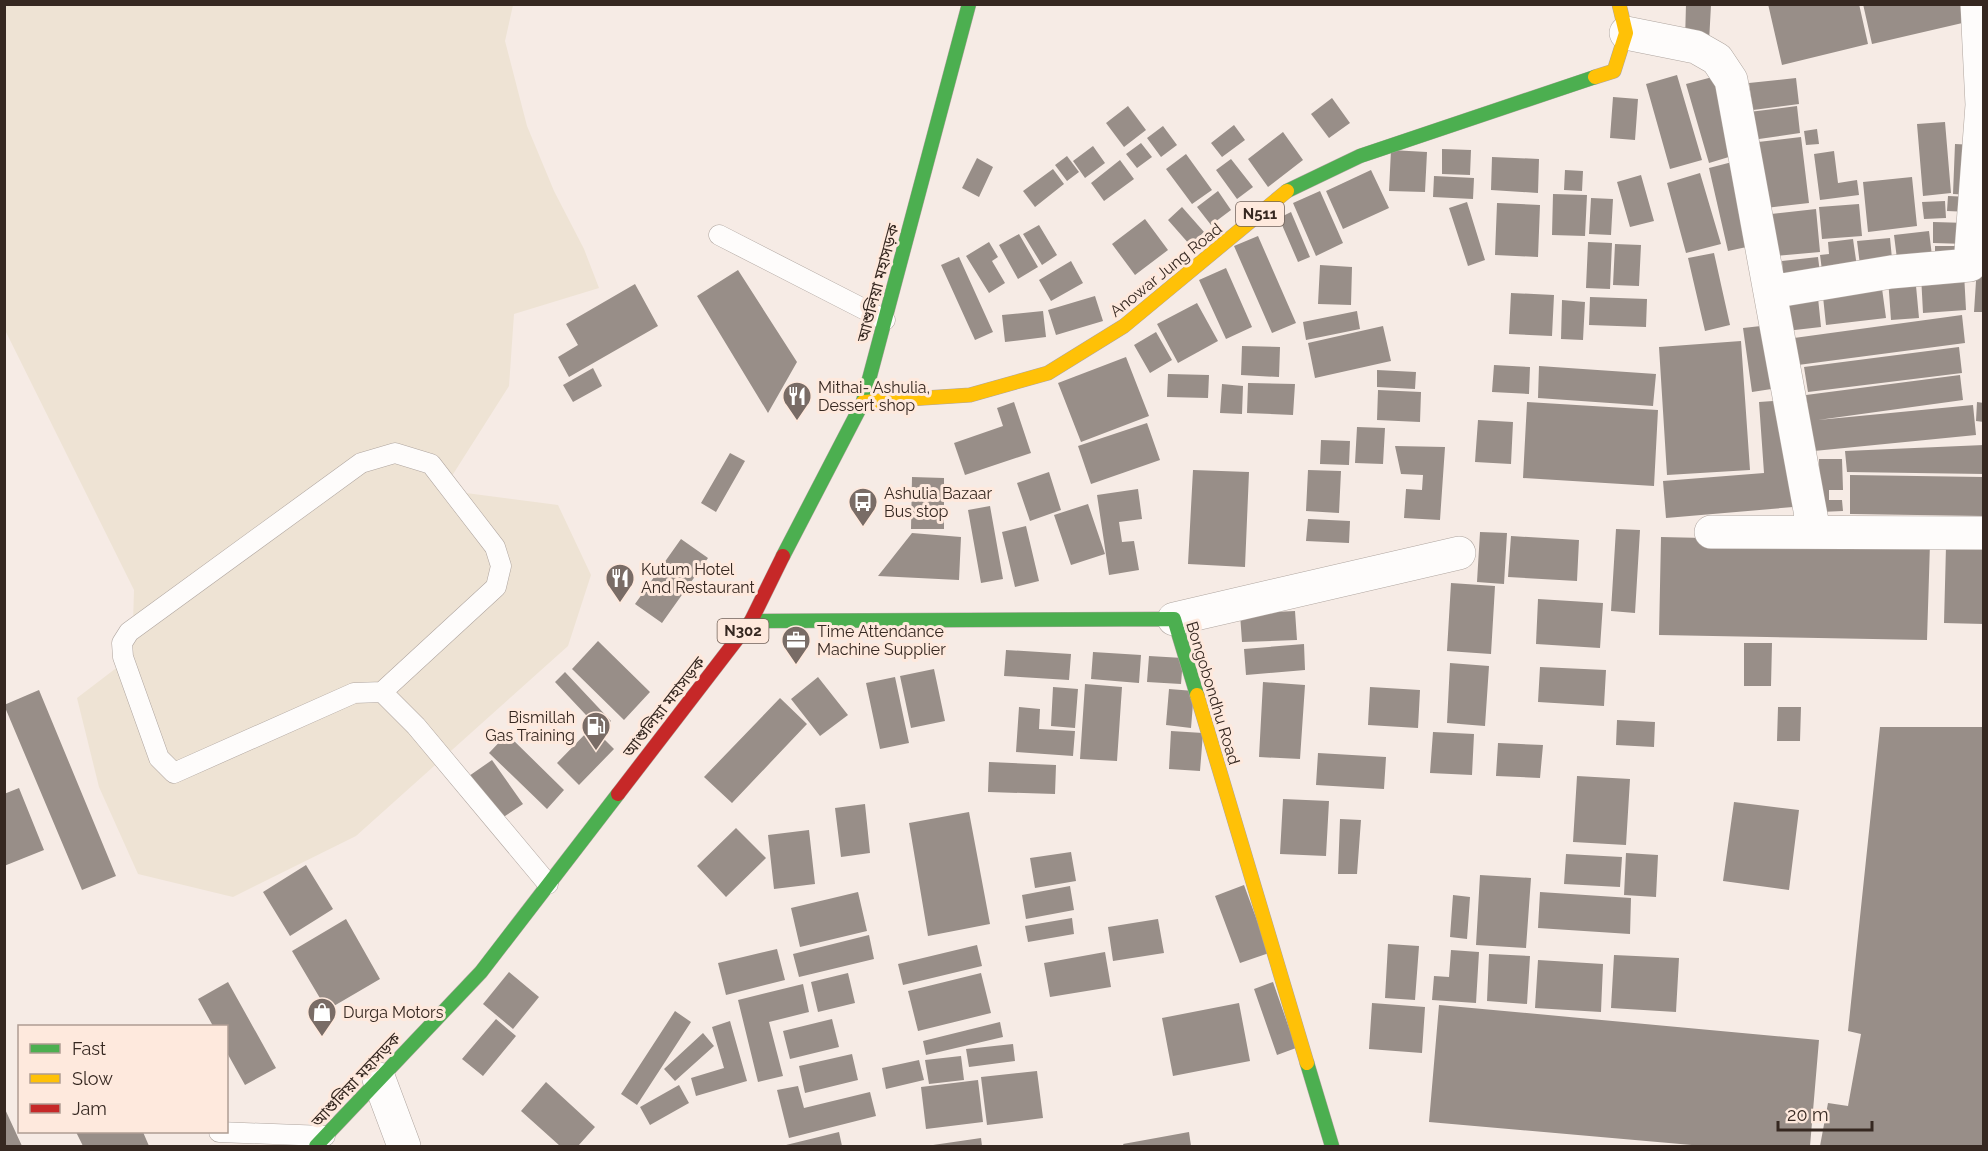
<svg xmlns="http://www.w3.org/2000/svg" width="1988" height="1151" font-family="Raleway,'Noto Sans Bengali',sans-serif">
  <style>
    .industrial { fill: #eee3d4 }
    .building { fill: #988e88 }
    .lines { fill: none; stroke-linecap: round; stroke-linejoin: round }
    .lane-casing { stroke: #afa59f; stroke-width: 21 }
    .street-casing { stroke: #afa59f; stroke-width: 34 }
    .fast-casing { stroke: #afa59f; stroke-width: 15 }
    .slow-casing { stroke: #afa59f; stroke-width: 15 }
    .jam-casing { stroke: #afa59f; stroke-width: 15 }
    .lane { stroke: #fefcfb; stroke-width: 20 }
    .street { stroke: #fefcfb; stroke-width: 33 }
    .fast { stroke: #4caf50; stroke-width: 14 }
    .slow { stroke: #ffc107; stroke-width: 14 }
    .jam { stroke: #c62828; stroke-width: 14 }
    .labels { text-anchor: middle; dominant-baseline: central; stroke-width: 6; stroke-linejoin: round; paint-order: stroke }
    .shield { fill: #fee9dd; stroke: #726259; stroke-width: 1.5 }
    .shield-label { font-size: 15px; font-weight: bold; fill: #362821 }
    .street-label { font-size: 16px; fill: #362821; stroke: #fee9dd }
    .poi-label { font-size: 16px; fill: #362821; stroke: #fee9dd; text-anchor: start }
  </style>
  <rect width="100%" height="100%" fill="#f6ebe5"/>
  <path class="industrial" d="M 5,5 L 513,5 L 505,41 L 527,126 L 554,191 L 584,249 L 599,288 L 514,314 L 509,386 L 443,490 L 558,505 L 591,575 L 568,646 L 356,836 L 233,897 L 138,874 L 99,787 L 77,698 L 132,656 L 134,590 L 5,330 Z"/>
  <path class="building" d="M 1686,4 L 1711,5 L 1709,42 L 1685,41 Z
    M 1768,4 L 1859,4 L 1868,44 L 1782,65 Z
    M 1863,4 L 1967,4 L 1971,21 L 1872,44 Z
    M 1677,75 L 1702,160 L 1670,169 L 1646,84 Z
    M 1720,75 L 1742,153 L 1709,163 L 1686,84 Z
    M 1796,78 L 1799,104 L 1753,110 L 1749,83 Z
    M 1613,97 L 1638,99 L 1635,140 L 1610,138 Z
    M 1332,98 L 1350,123 L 1329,138 L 1311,114 Z
    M 1128,106 L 1146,130 L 1124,147 L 1106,123 Z
    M 1797,106 L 1800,133 L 1752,140 L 1749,112 Z
    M 1945,122 L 1951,193 L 1923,196 L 1917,124 Z
    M 1234,125 L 1245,140 L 1222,157 L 1211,143 Z
    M 1163,126 L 1177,145 L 1161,157 L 1147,138 Z
    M 1817,129 L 1819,144 L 1806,145 L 1804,131 Z
    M 1283,132 L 1303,160 L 1268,187 L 1248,159 Z
    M 1801,137 L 1809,203 L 1766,208 L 1758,142 Z
    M 1141,143 L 1152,157 L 1137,168 L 1126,154 Z
    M 1955,144 L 1975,145 L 1972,195 L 1953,194 Z
    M 1093,146 L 1105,163 L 1085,178 L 1073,161 Z
    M 1442,149 L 1471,150 L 1470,175 L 1442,174 Z
    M 1391,150 L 1427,152 L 1425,192 L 1389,191 Z
    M 1834,151 L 1838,183 L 1857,180 L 1859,195 L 1820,200 L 1814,154 Z
    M 1186,154 L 1212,190 L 1192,204 L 1166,169 Z
    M 1067,156 L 1079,172 L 1067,181 L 1055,165 Z
    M 1492,157 L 1539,159 L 1538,193 L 1491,190 Z
    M 977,158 L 993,167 L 979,197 L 962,188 Z
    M 1231,159 L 1253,187 L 1237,199 L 1216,170 Z
    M 1120,160 L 1134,179 L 1104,201 L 1091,183 Z
    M 1736,161 L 1756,245 L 1728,251 L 1709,168 Z
    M 1053,169 L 1064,184 L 1035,207 L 1023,191 Z
    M 1371,170 L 1389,208 L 1343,229 L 1326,191 Z
    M 1565,170 L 1583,171 L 1582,191 L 1564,190 Z
    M 1700,173 L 1721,244 L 1686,253 L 1667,183 Z
    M 1641,175 L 1654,221 L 1630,227 L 1617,182 Z
    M 1434,176 L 1474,178 L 1473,199 L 1433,197 Z
    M 1912,177 L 1917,226 L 1868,232 L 1863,182 Z
    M 1218,191 L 1231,210 L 1211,225 L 1197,207 Z
    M 1320,191 L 1343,243 L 1316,256 L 1293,203 Z
    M 1553,194 L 1587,195 L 1585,236 L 1552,235 Z
    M 1948,196 L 1971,197 L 1970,212 L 1947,211 Z
    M 1591,198 L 1613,199 L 1611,235 L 1589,234 Z
    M 1945,201 L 1946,218 L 1924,219 L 1922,202 Z
    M 1467,202 L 1485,260 L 1468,266 L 1449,208 Z
    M 1497,203 L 1540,205 L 1538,257 L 1495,255 Z
    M 1859,204 L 1862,236 L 1822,239 L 1819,207 Z
    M 1182,207 L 1204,232 L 1190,245 L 1168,220 Z
    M 1816,209 L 1820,252 L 1775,256 L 1771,214 Z
    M 1291,212 L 1310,257 L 1298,262 L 1279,218 Z
    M 1145,219 L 1168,250 L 1135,275 L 1112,244 Z
    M 1933,222 L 1968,223 L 1967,244 L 1933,243 Z
    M 1039,225 L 1057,255 L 1042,265 L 1023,234 Z
    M 1929,231 L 1933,264 L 1898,267 L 1894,235 Z
    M 1019,234 L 1038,267 L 1018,279 L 999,245 Z
    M 1258,236 L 1296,323 L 1272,333 L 1234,246 Z
    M 1890,238 L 1893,269 L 1861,273 L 1857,241 Z
    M 1853,239 L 1858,274 L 1823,278 L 1820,255 L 1829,254 L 1828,242 Z
    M 989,242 L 998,257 L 992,261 L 1005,283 L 989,293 L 966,256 Z
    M 1588,242 L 1612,243 L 1610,289 L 1586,288 Z
    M 1615,244 L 1641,245 L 1639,286 L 1613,285 Z
    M 1935,246 L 1963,246 L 1935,261 Z
    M 1714,253 L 1730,325 L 1705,331 L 1688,258 Z
    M 959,257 L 993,332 L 975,340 L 941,265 Z
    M 1818,257 L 1821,281 L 1784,285 L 1782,261 Z
    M 1071,261 L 1083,283 L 1051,301 L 1039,280 Z
    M 1320,265 L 1352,267 L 1351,305 L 1318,304 Z
    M 1977,266 L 1984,266 L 1984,312 L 1974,312 Z
    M 1226,268 L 1252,327 L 1226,339 L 1199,280 Z
    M 738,270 L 797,362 L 768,413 L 697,296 Z
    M 1964,273 L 1966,310 L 1923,313 L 1921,275 Z
    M 1915,275 L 1919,318 L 1891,320 L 1888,278 Z
    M 1881,281 L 1886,318 L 1826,325 L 1822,287 Z
    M 635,284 L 658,326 L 569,377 L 558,357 L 578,345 L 566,324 Z
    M 1817,288 L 1821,327 L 1786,331 L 1782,292 Z
    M 1511,293 L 1554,295 L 1552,336 L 1509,334 Z
    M 1095,296 L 1103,321 L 1056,335 L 1048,310 Z
    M 1590,297 L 1647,299 L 1646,327 L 1589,325 Z
    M 1562,300 L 1585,302 L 1583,340 L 1561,339 Z
    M 1197,303 L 1218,341 L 1178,363 L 1157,324 Z
    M 1043,311 L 1046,337 L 1005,342 L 1002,315 Z
    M 1357,311 L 1360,329 L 1306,340 L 1303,322 Z
    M 1962,315 L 1965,343 L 1798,365 L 1794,338 Z
    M 1770,325 L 1778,388 L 1752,392 L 1743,328 Z
    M 1383,326 L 1391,361 L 1315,378 L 1308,343 Z
    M 1156,332 L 1172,360 L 1150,373 L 1134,345 Z
    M 1741,341 L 1750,470 L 1667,475 L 1659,347 Z
    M 1242,346 L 1280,347 L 1279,377 L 1241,375 Z
    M 1959,347 L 1962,373 L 1808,392 L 1804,367 Z
    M 1126,357 L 1149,416 L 1081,442 L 1058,383 Z
    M 1494,365 L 1530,367 L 1529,394 L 1492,392 Z
    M 1539,366 L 1656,374 L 1653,406 L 1538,398 Z
    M 593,368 L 602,386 L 573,402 L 563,385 Z
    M 1377,370 L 1416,372 L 1415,389 L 1377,387 Z
    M 1168,374 L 1209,375 L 1208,398 L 1167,397 Z
    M 1960,375 L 1963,400 L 1818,420 L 1973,405 L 1976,435 L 1814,451 L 1806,395 Z
    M 1248,383 L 1295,384 L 1293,415 L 1247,413 Z
    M 1222,384 L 1243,386 L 1242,414 L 1220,413 Z
    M 1378,390 L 1421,392 L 1420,422 L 1377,420 Z
    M 1785,400 L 1793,507 L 1666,518 L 1663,481 L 1764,473 L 1759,402 Z
    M 1014,402 L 1031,453 L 965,475 L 954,443 L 1003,426 L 997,408 Z
    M 1527,402 L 1658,410 L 1654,486 L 1523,478 Z
    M 1977,402 L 1984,403 L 1984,422 L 1976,421 Z
    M 1478,420 L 1513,422 L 1511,464 L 1475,462 Z
    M 1147,423 L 1160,460 L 1091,484 L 1078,446 Z
    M 1357,427 L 1385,428 L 1383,464 L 1355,463 Z
    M 1321,440 L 1350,441 L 1349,465 L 1320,464 Z
    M 1984,445 L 1984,474 L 1847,472 L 1845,451 Z
    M 1395,446 L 1445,447 L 1440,520 L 1404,518 L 1406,489 L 1422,490 L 1423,475 L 1401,474 Z
    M 730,453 L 745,461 L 716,512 L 701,503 Z
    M 1819,459 L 1842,459 L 1843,490 L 1829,490 L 1829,500 L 1842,500 L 1843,511 L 1820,512 Z
    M 1193,470 L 1249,472 L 1245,567 L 1188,564 Z
    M 1308,470 L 1341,471 L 1339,513 L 1306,511 Z
    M 1049,472 L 1061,510 L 1030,521 L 1017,483 Z
    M 1850,475 L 1984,477 L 1984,516 L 1850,514 Z
    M 912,477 L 944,478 L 944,529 L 911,529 Z
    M 1138,489 L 1142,519 L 1119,522 L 1122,542 L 1134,541 L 1139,570 L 1109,575 L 1097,495 Z
    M 1088,504 L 1105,554 L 1071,565 L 1054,515 Z
    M 990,506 L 1003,579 L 981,583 L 968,510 Z
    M 1308,519 L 1350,521 L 1349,543 L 1306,541 Z
    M 1026,526 L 1039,581 L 1015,587 L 1002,532 Z
    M 1616,529 L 1640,530 L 1635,613 L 1611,611 Z
    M 1480,532 L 1507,533 L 1504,584 L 1477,582 Z
    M 912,533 L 961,537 L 959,580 L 878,576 Z
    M 1511,536 L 1579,540 L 1577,581 L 1508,577 Z
    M 1661,537 L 1930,543 L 1927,640 L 1659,635 Z
    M 681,539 L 708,558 L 662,623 L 635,604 Z
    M 1946,546 L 1984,547 L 1984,624 L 1944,623 Z
    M 1451,583 L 1495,586 L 1491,654 L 1447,651 Z
    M 1538,599 L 1603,603 L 1600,648 L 1536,644 Z
    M 1295,611 L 1297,640 L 1242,642 L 1240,614 Z
    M 598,641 L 650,692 L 624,720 L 572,669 Z
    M 1744,643 L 1772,643 L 1771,686 L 1744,686 Z
    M 1304,644 L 1305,670 L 1246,675 L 1244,649 Z
    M 1006,650 L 1071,654 L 1069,680 L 1004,676 Z
    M 1093,652 L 1141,655 L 1139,683 L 1091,679 Z
    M 1149,656 L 1183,658 L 1181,684 L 1147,682 Z
    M 1450,663 L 1489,666 L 1485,726 L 1447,723 Z
    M 1540,667 L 1606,670 L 1604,706 L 1538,702 Z
    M 934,669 L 945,721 L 911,728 L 900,676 Z
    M 565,672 L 611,721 L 601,731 L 555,682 Z
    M 818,677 L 848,715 L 820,736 L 791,699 Z
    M 895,677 L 909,743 L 880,749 L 866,683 Z
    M 1263,682 L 1305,685 L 1300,759 L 1259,757 Z
    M 1085,684 L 1122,687 L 1117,761 L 1080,759 Z
    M 1053,687 L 1078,689 L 1075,728 L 1051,726 Z
    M 1370,687 L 1420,690 L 1418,728 L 1368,725 Z
    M 1169,689 L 1194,691 L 1191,728 L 1166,725 Z
    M 39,690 L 116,876 L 82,890 L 4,705 Z
    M 780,698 L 807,724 L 732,803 L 704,777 Z
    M 1019,707 L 1040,709 L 1039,729 L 1075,731 L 1073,756 L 1016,752 Z
    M 1778,707 L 1801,707 L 1800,741 L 1777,741 Z
    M 1617,720 L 1655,722 L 1654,747 L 1616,745 Z
    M 592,727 L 614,749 L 579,785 L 557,763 Z
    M 1880,727 L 1984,727 L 1984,1146 L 1820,1146 L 1828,1103 L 1848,1106 L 1861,1034 L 1848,1031 Z
    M 1171,731 L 1203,733 L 1200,771 L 1169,769 Z
    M 1433,732 L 1474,734 L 1472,775 L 1430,773 Z
    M 507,734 L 564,790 L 547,809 L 489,753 Z
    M 1498,743 L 1543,745 L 1540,778 L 1496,776 Z
    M 1318,753 L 1386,757 L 1384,789 L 1316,785 Z
    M 492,760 L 523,804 L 499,820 L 469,776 Z
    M 989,762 L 1056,765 L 1055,794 L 988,792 Z
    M 1577,776 L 1630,779 L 1626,845 L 1573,842 Z
    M 19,788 L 44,850 L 4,866 L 4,794 Z
    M 1283,799 L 1329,801 L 1326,856 L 1280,854 Z
    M 1734,802 L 1799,810 L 1789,890 L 1723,881 Z
    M 865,804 L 870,853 L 841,857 L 835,808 Z
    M 969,812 L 990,924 L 928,936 L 909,823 Z
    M 1340,819 L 1361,820 L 1357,874 L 1338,874 Z
    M 736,828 L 766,858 L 726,897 L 697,866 Z
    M 809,830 L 815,884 L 774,889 L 768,835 Z
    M 1071,852 L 1076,881 L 1035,888 L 1030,858 Z
    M 1626,853 L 1658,855 L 1656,897 L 1624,895 Z
    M 1566,854 L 1622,857 L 1620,887 L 1564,884 Z
    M 306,865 L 333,909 L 290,936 L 263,892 Z
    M 1480,875 L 1531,878 L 1526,948 L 1476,945 Z
    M 1244,885 L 1269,953 L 1240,963 L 1215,896 Z
    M 1070,886 L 1074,910 L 1026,919 L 1022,895 Z
    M 858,892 L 867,931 L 800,947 L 791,908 Z
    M 1540,892 L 1631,898 L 1630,934 L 1538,928 Z
    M 1453,895 L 1470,897 L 1467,939 L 1450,937 Z
    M 1072,918 L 1074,934 L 1028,942 L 1025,926 Z
    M 346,919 L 380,979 L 327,1010 L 292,951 Z
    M 1158,919 L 1164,953 L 1113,961 L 1108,927 Z
    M 869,935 L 874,959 L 799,977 L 793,954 Z
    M 1388,944 L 1419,946 L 1415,1000 L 1385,998 Z
    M 977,945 L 982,966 L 903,985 L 898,964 Z
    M 777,949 L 785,980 L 726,995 L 718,963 Z
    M 1451,950 L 1479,952 L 1476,1003 L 1432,1000 L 1434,976 L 1449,977 Z
    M 1105,952 L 1111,987 L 1050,997 L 1044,963 Z
    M 1489,954 L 1530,956 L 1527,1004 L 1487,1001 Z
    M 1614,955 L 1679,958 L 1676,1012 L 1611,1008 Z
    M 1538,960 L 1603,964 L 1601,1012 L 1535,1008 Z
    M 509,972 L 539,997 L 513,1029 L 483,1004 Z
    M 848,973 L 855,1003 L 818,1012 L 811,982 Z
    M 981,973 L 991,1013 L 918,1031 L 908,991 Z
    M 228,982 L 276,1068 L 245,1085 L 226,1051 L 226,1026 L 213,1026 L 198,999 Z
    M 1273,982 L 1296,1048 L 1277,1055 L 1254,989 Z
    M 803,984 L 809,1012 L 769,1022 L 783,1076 L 758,1082 L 738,1000 Z
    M 1239,1003 L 1250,1061 L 1173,1076 L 1162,1018 Z
    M 1372,1003 L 1425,1007 L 1422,1053 L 1369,1049 Z
    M 1439,1005 L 1819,1040 L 1810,1146 L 1703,1146 L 1429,1122 Z
    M 675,1011 L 691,1022 L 637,1105 L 621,1094 Z
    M 496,1019 L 516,1036 L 483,1076 L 462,1059 Z
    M 832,1019 L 839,1047 L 790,1059 L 783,1031 Z
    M 730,1021 L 747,1081 L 696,1096 L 691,1078 L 724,1068 L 712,1027 Z
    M 1000,1022 L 1003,1037 L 926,1055 L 923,1041 Z
    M 703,1033 L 714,1046 L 675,1081 L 664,1069 Z
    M 1013,1044 L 1015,1061 L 969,1067 L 966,1049 Z
    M 852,1054 L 858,1080 L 805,1093 L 799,1066 Z
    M 961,1056 L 964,1080 L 929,1084 L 925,1060 Z
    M 919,1060 L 924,1080 L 886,1089 L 882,1068 Z
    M 1037,1071 L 1043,1118 L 987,1125 L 981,1077 Z
    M 978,1080 L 983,1122 L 926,1129 L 921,1087 Z
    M 546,1082 L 595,1127 L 578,1146 L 560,1146 L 521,1111 Z
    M 679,1085 L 689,1103 L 650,1125 L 640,1107 Z
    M 798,1086 L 804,1108 L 870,1092 L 876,1116 L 789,1138 L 777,1090 Z
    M 4,1107 L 22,1146 L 4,1146 Z
    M 76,1132 L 143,1132 L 149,1146 L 83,1146 Z
    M 839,1132 L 842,1146 L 786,1146 L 786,1145 Z
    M 1189,1132 L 1191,1146 L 1124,1146 L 1123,1144 Z
    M 981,1138 L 982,1146 L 934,1146 L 933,1145 Z"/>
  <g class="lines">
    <g class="lane-casing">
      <path id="lane" d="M 719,235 L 885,320
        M 382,692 L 496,587 L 501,566 L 495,547 L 431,464 L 395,453 L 361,463 L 129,632 L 122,643 L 123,657 L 159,758 L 174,773 L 354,693 L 382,692 L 416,726 L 548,884
        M 219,1132 L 325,1136"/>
    </g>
    <g class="street-casing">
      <path id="street" d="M 1626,33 L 1696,47 L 1717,59 L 1731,80 L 1814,532
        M 1770,292 L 1891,272 L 1970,265 L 1982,105 L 1977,4
        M 1711,532 L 1984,533
        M 1174,619 L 1459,553
        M 379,1079 L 404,1146"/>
    </g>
    <g class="fast-casing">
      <path id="fast" d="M 1287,191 L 1360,156 L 1595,77
        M 783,556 L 863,402 L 969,4
        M 751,621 L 1174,619 L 1197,695
        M 1307,1063 L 1332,1146
        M 316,1146 L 481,972 L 618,794"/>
    </g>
    <g class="slow-casing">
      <path id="slow" d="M 1595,77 L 1614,71 L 1626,33 L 1619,4
        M 863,402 L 970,395 L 1048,373 L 1124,326 L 1287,191
        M 1197,695 L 1307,1063"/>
    </g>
    <g class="jam-casing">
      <path id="jam" d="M 618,794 L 751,621 L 783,556"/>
    </g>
    <use href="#lane" class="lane"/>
    <use href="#street" class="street"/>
    <use href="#fast" class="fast"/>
    <use href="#slow" class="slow"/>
    <use href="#jam" class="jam"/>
  </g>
  <defs>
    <g id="restaurant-pin" transform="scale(1.5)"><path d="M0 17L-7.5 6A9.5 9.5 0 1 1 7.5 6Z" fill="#796c66" stroke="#fee9dd"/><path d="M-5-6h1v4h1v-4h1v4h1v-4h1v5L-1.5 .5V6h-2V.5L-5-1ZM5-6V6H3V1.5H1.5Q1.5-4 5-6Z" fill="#fff"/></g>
    <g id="bus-pin" transform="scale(1.5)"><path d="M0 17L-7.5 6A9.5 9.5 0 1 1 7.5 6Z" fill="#796c66" stroke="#fee9dd"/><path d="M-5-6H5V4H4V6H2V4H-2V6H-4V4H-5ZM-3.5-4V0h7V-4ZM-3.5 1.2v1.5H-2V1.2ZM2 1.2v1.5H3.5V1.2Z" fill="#fff"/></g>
    <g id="office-pin" transform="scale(1.5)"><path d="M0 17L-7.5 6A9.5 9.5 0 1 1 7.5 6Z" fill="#796c66" stroke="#fee9dd"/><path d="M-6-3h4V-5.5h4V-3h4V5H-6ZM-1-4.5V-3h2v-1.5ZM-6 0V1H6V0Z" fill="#fff"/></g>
    <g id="fuel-pin" transform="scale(1.5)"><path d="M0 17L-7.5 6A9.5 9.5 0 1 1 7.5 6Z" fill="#796c66" stroke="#fee9dd"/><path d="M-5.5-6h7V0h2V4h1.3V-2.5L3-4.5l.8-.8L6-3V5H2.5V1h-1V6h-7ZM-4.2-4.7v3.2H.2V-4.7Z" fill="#fff"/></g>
    <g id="shop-pin" transform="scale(1.5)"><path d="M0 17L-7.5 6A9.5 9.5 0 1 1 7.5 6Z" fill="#796c66" stroke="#fee9dd"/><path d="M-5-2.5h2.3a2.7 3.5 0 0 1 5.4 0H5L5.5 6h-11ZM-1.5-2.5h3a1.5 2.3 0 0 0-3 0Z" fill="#fff"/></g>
  </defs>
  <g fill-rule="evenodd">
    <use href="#restaurant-pin" x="797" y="396"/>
    <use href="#bus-pin" x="863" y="502"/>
    <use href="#restaurant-pin" x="620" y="578"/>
    <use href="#office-pin" x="796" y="640"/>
    <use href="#fuel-pin" x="596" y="726"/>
    <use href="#shop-pin" x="322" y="1012"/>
  </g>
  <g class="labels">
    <g class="shield">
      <rect x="1236" y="202" width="48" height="24" rx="4.5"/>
      <rect x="717.5" y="619" width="51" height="24" rx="4.5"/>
    </g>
    <g class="shield-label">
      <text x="1260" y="214">N511</text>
      <text x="743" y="631">N302</text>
    </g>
    <g class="street-label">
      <text transform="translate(1166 270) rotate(-39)">Anowar Jung Road</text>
      <text transform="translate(878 283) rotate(-75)">আশুলিয়া মহাসড়ক</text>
      <text transform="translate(1213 693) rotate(73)">Bongobondhu Road</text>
      <text transform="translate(664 707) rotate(-52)">আশুলিয়া মহাসড়ক</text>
      <text transform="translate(356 1080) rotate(-47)">আশুলিয়া মহাসড়ক</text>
    </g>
    <g class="poi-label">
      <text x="818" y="387">Mithai- Ashulia,<tspan x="818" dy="18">Dessert shop</tspan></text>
      <text x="884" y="493">Ashulia Bazaar<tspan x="884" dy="18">Bus stop</tspan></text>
      <text x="641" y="569">Kutum Hotel<tspan x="641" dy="18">And Restaurant</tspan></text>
      <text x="817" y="631">Time Attendance<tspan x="817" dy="18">Machine Supplier</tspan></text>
      <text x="575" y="717" text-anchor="end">Bismillah<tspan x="575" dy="18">Gas Training</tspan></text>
      <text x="343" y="1012">Durga Motors</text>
    </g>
  </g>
  <rect width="1988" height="1151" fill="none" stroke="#362821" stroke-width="12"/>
  <rect x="18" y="1025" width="210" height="108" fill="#fee9dd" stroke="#ae9c92" stroke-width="1.5"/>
  <rect x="30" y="1044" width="30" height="9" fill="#4caf50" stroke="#ae9c92" stroke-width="1.5"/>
  <text x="72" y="1055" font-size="18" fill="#362821">Fast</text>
  <rect x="30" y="1074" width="30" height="9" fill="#ffc107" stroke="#ae9c92" stroke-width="1.5"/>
  <text x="72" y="1085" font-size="18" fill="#362821">Slow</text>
  <rect x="30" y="1104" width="30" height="9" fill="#c62828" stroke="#ae9c92" stroke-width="1.5"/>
  <text x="72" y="1115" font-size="18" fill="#362821">Jam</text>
  <path d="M1778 1121v9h94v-9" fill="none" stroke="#362821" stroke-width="3"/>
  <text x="1787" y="1121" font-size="18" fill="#362821" stroke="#fee9dd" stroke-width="4.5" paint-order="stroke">20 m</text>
</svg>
